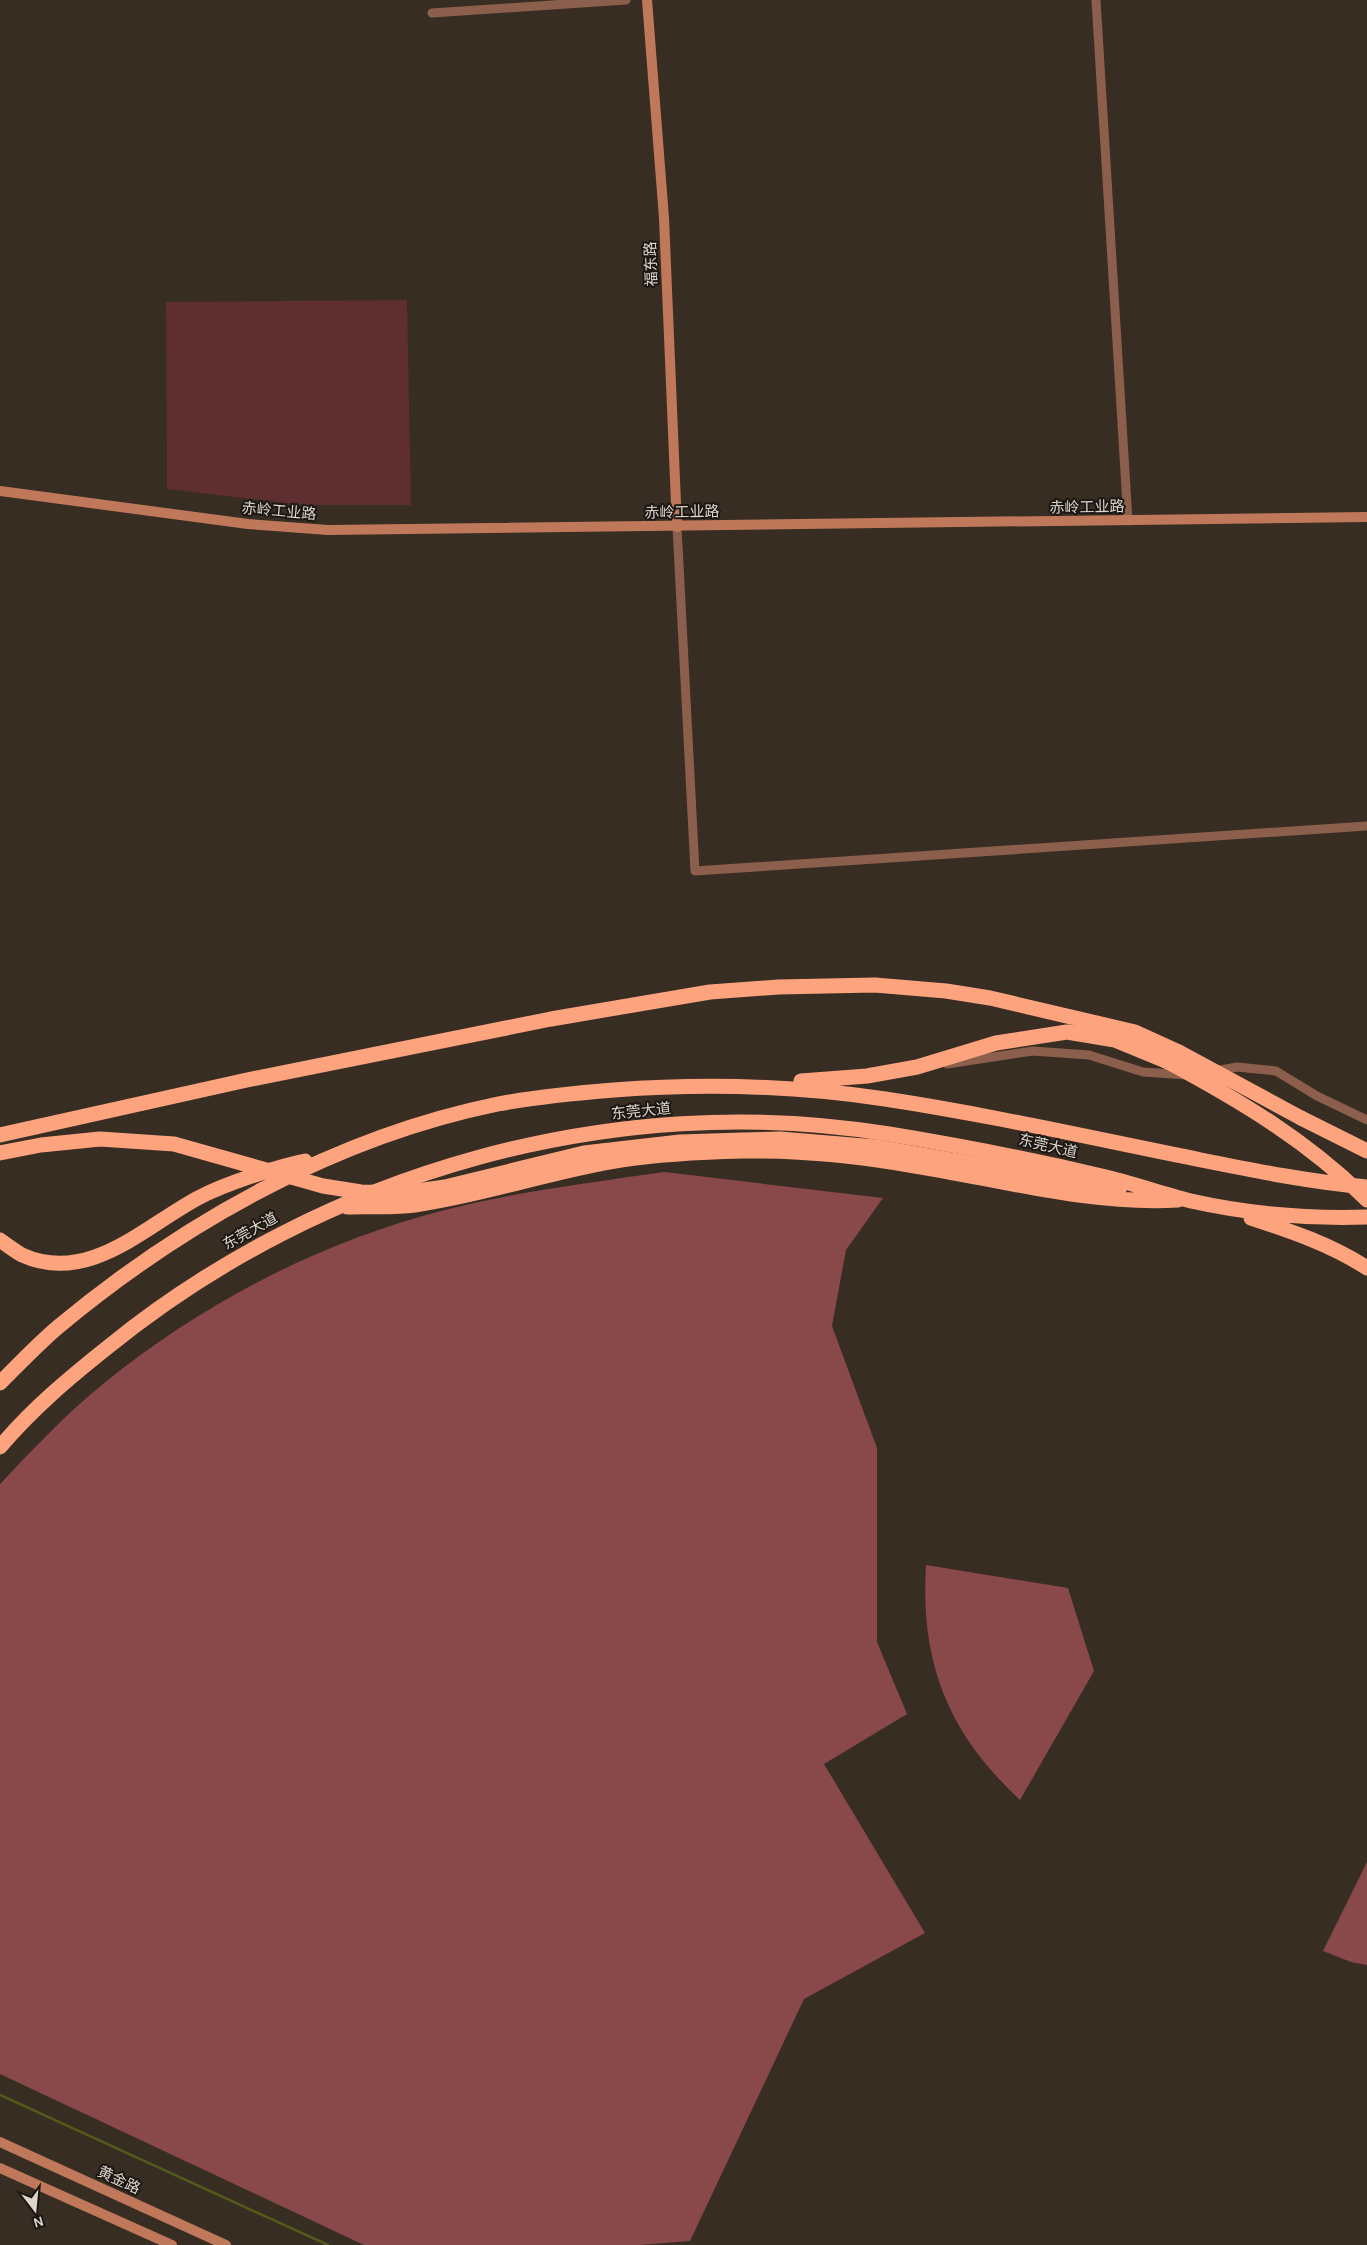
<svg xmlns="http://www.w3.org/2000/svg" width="1367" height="2245" font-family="Karla,'Noto Sans SC',sans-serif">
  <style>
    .green { fill: #5e2e30 }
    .forest { fill: #89484a }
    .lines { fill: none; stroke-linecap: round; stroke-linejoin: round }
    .stream { stroke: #535b1a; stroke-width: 2.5 }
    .street { stroke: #8c5f4c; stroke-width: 9 }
    .secondary { stroke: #c0785a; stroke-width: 10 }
    .highway { stroke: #fda47f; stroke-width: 15 }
    .highway-bridge { stroke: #fda47f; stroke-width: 15 }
    .labels { text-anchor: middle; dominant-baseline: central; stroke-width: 4; stroke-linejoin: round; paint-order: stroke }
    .street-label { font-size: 15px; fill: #ddd6cf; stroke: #1c1712 }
  </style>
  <rect width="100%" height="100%" fill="#382d22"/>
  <path class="green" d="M 407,300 L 411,505 L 303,505 L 167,489 L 166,302 Z"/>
  <path class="forest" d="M 664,1172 L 883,1198 L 846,1250 L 832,1326 L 877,1448 L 877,1642 L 907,1714 L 824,1764 L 925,1933 L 804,1999 L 690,2241 L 640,2245 L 364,2245 L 0,2074 L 0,1484 C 33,1449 66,1414 103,1384 C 201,1304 318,1243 441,1211 C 514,1192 589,1183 664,1172 Z
    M 926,1565 L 1068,1588 L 1094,1671 L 1020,1800 C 948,1733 920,1663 926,1565 Z
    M 1367,1862 L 1367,1965 L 1351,1962 L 1323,1951 Z"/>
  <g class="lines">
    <path class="stream" d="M 0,2095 L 328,2245"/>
    <path class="street" d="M 1096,0 L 1128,521
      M 432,13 L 626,0
      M 677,527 L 695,871 L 1367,826
      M 947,1064 L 1033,1051 L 1089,1055 L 1143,1072 L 1187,1075
      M 1215,1071 L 1237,1067 L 1276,1071 L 1317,1096 L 1367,1120"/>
    <path class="secondary" d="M 647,0 L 664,218 L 677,527
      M 0,491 L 248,524 L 328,530 L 1367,517
      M 0,2142 L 226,2245
      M 0,2168 L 172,2245"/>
    <path class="highway" d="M 801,1081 L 867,1076 L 917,1067 L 996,1043 L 1067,1032 L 1115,1040 L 1166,1061
      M 1301,1118 L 1367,1151
      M 0,1135 L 247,1080 L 551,1019 L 710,992 L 778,987 L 875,985 L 946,991 L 990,998 L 1135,1032 L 1179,1052
      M 1026,1173 L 1119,1190
      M 347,1207 C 369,1206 393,1208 415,1205 C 485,1195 551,1171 621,1160 C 661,1154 703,1152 743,1151 C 800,1150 859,1156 915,1166 C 1002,1180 1089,1205 1178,1200
      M 1251,1218 C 1291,1231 1332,1245 1367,1268
      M 0,1240 C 7,1245 15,1251 22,1255 C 88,1285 144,1227 198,1198 C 224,1184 276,1167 305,1161
      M 0,1383 C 19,1364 38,1344 58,1327 C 184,1222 336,1137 498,1104 C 536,1097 576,1093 614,1090 C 707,1083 792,1085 885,1099 C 991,1115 1096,1139 1201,1160 C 1256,1171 1311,1182 1367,1187
      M 0,1447 C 32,1409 69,1378 108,1347 C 323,1172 615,1089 889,1134 C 962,1146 1034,1160 1106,1177 C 1135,1184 1163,1194 1191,1201 C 1249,1214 1308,1219 1367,1217"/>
    <path class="highway-bridge" d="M 1179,1052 L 1301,1118
      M 1166,1061 C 1239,1100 1308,1141 1367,1200
      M 0,1153 L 41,1145 L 100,1139 L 174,1144 L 323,1186 L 361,1192 L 403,1193 L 445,1187 L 584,1153 L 680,1142 L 743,1140 L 780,1139 L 876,1147 L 1026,1173"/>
  </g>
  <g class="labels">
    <g class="street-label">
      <text transform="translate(651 264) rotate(-92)">福东路</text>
      <text transform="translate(1087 507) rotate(-1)">赤岭工业路</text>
      <text transform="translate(279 511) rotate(5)">赤岭工业路</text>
      <text transform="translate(682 512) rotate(-1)">赤岭工业路</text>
      <text transform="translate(641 1111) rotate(-6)">东莞大道</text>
      <text transform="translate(1048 1146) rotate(13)">东莞大道</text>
      <text transform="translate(250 1231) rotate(-29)">东莞大道</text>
      <text transform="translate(119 2180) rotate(25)">黄金路</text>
    </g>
  </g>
  <g transform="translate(35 2210) rotate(164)" stroke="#1c1712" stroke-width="4" paint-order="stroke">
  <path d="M0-4L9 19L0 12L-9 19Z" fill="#ddd6cf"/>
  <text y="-8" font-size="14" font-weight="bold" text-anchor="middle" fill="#ddd6cf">N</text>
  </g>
</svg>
